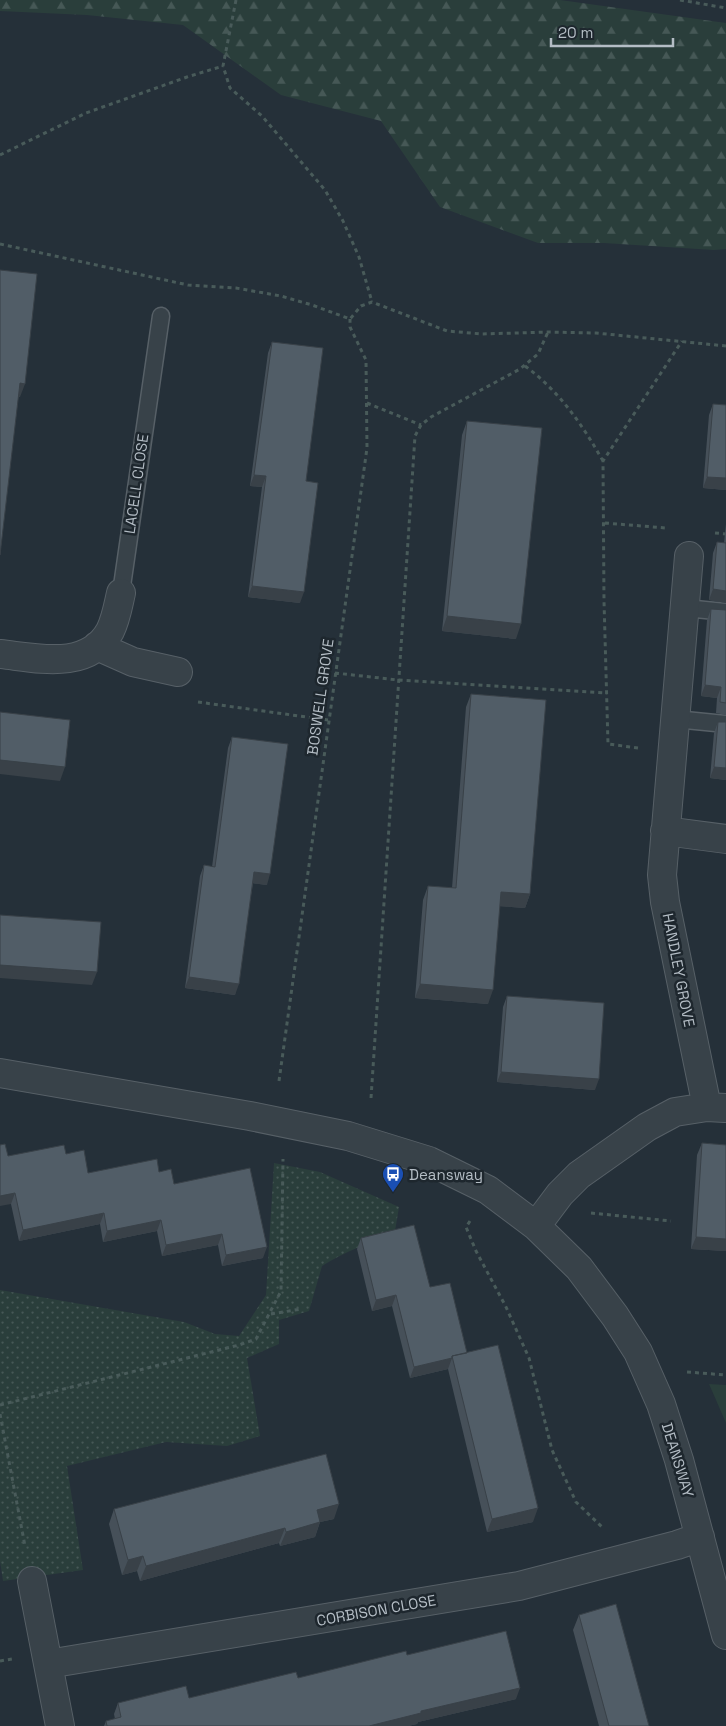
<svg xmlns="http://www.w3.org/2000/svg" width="726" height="1726" font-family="'Space Grotesk',sans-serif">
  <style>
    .grass { fill: #2a3e3b }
    .forest { fill: url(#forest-firs) }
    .park { fill: url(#park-dots) }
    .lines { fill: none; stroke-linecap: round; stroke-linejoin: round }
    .service-casing { stroke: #576067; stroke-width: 19 }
    .minor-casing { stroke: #576067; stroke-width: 30 }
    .path { stroke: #495b5a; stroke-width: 3; stroke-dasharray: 4 4; stroke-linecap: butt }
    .service { stroke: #384249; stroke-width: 16 }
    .minor { stroke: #384249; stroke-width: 28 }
    .wall { fill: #465059 }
    .shaded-wall { fill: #394148 }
    .building { fill: #515d67; stroke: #394148 }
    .labels { text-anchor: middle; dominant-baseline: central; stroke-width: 5; stroke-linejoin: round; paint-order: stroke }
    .street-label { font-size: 15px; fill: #b4bdc5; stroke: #1e272e }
    .poi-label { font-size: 15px; fill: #b4bdc5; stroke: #1e272e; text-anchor: start }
  </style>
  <defs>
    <pattern id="forest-firs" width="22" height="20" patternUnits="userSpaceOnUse" patternTransform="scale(1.25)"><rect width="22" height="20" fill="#2a3e3b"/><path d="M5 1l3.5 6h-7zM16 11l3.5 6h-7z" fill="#465856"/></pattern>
    <pattern id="park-dots" width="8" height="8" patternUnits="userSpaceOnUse" patternTransform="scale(1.25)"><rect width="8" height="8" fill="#2a3e3b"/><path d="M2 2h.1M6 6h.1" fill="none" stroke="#465856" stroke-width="1.8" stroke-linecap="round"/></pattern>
  </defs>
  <rect width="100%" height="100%" fill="#253039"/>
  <path class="grass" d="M 709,1384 L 726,1385 L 726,1423 Z"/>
  <path class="forest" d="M 0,0 L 560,0 L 726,23 L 726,249 L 714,250 L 604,243 L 538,243 L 440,207 L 381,121 L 281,95 L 183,25 L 87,15 L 0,11 Z"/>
  <path class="park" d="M 274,1163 L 320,1172 L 399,1207 L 395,1231 C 371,1243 345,1251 322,1266 L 309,1311 L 279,1320 L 279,1344 L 247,1358 L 260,1436 L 227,1446 L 166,1442 L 67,1466 L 83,1570 L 3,1581 L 0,1561 L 0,1290 L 184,1322 L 215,1334 L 239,1336 L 266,1295 Z"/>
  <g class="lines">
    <g class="service-casing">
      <path id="service" d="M 121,593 L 161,316
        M 685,608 L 726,612
        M 675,719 L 726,724"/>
    </g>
    <g class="minor-casing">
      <path id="minor" d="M 689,556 L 662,875 L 665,902 L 707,1107
        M 97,646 L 133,662 L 178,672
        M 0,654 C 37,658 88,671 110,631 C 116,619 118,606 121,593
        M 665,831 L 726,839
        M 0,1073 L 250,1116 L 348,1136 L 429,1161 L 488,1190 L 536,1226 L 579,1268 L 615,1316 L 638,1352 L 661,1404 L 679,1460 L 726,1635
        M 536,1226 L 560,1194 L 579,1175 L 647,1127 L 675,1112 L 707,1107 L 725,1108
        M 32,1581 L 60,1726
        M 48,1664 L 519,1586 L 677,1545 L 700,1537"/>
    </g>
    <path class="path" d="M 236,0 L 223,66 L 230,88 L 262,116 L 325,190 L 343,221 L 359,257 L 372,302
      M 680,0 L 726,8
      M 0,155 L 86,113 L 187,77 L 223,66
      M 0,244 L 188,285 L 236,288 L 281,296 L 312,305 L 350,319 L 361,306 L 372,302 L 447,331 L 482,334 L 548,332 L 596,333 L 726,346
      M 525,366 C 559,391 582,424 603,461
      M 367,403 L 421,425
      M 605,523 L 666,528
      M 715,533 L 726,534
      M 335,673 L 398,680 L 607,693
      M 198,702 L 328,720
      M 638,748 L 608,744 L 604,601 L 603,461 L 682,341
      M 279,1081 L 367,448 L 366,360 L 350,327 L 350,319
      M 371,1098 L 415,436 L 421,425 L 431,417 L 520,369 L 538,354 L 548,332
      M 591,1213 L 671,1221
      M 470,1221 L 466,1227 L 476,1251 L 506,1307 L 529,1358 L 552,1450 L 576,1502 L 603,1528
      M 271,1314 L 301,1309
      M 687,1372 L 726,1375
      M 0,1405 L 239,1345 L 256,1339 L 281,1291 L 283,1159
      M 0,1414 L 25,1546
      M 0,1661 L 12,1659"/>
    <use href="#service" class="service"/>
    <use href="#minor" class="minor"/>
  </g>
  <path class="wall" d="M 272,342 L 306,481 L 300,603 L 248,597 L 262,487 L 250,486 L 268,353 Z
    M 713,404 L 726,405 L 726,490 L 703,488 L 709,415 Z
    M 467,421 L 516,639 L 442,631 L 462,435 Z
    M 726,524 L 726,603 L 709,600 L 713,553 L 717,542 L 724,543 Z
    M 711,609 L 726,610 L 726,715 L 716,713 L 717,698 L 701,696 L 707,620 Z
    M 471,694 L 530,894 L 525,908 L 500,906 L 488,1004 L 415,998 L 423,900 L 428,886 L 452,888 L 466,707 Z
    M 718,722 L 726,780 L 710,778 L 714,733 Z
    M 232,737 L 267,885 L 253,883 L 235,995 L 185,988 L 200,876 L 204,865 L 212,867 L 228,748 Z
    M 507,996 L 595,1090 L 497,1082 L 503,1007 Z
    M 702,1143 L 726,1145 L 726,1251 L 691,1249 L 697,1155 Z
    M 66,1154 L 88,1173 L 159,1172 L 263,1258 L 222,1266 L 218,1245 L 162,1256 L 157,1231 L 103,1242 L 100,1224 L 19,1241 L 11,1204 L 8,1156 Z
    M 361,1238 L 430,1287 L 467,1353 L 533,1522 L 487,1532 L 448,1369 L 410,1378 L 392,1306 L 372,1311 L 357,1249 Z
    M 114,1509 L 334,1519 L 320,1522 L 315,1537 L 280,1546 L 279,1543 L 140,1581 L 137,1571 L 122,1575 L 109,1524 Z
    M 579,1615 L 649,1726 L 599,1726 L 573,1630 Z
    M 407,1655 L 516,1699 L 418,1722 L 417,1724 L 408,1726 L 104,1726 L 106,1721 L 115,1719 L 114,1714 L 118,1703 L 189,1698 L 298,1678 Z"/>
  <path class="shaded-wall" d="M 20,383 L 25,384 L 20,397 L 15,397 Z
    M 254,475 L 266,476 L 262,487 L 250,486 Z
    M 707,477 L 726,478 L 726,490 L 703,488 Z
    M 252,586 L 304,592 L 300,603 L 248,597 Z
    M 713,589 L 726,591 L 726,603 L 709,600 Z
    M 447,616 L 521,624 L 516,639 L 442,631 Z
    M 705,685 L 721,687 L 717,698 L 701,696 Z
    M 0,760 L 65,767 L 60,781 L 0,774 Z
    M 714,767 L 726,768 L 726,780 L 710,778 Z
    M 254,872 L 270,874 L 267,885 L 250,883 Z
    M 501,892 L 530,894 L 525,908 L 496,906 Z
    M 0,965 L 97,972 L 92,985 L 0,978 Z
    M 189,977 L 239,984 L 235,995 L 185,988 Z
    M 420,984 L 493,990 L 488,1004 L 415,998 Z
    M 501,1072 L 599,1079 L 595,1090 L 497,1082 Z
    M 15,1193 L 11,1204 L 0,1206 L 0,1196 Z
    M 104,1213 L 100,1224 L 19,1241 L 23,1230 Z
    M 161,1220 L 157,1231 L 103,1242 L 107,1231 Z
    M 222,1234 L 218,1245 L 162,1256 L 166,1245 Z
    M 696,1237 L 726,1239 L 726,1251 L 691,1249 Z
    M 267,1247 L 263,1258 L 222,1266 L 226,1255 Z
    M 396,1295 L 392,1306 L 372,1311 L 376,1300 Z
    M 452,1358 L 448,1369 L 410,1378 L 414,1367 Z
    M 339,1504 L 334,1519 L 320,1522 L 315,1537 L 280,1546 L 286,1532 L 317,1510 Z
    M 538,1508 L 533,1522 L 487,1532 L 492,1519 Z
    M 285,1528 L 279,1543 L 140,1581 L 146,1566 Z
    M 143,1556 L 137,1571 L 122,1575 L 128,1560 Z
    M 520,1688 L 516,1699 L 418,1722 L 417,1724 L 408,1726 L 369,1726 L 421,1711 Z"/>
  <path class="building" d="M 0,270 L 37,274 L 25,384 L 20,383 L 0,555 Z
    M 272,342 L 323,348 L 306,481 L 318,483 L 304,592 L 252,586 L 266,476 L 254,475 Z
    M 713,404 L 726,405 L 726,478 L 707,477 Z
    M 467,421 L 542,428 L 521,624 L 447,616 Z
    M 717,542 L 726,543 L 726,591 L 713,589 Z
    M 711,609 L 726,610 L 726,703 L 720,702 L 721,687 L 705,685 Z
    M 471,694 L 546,700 L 530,894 L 501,892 L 493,990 L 420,984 L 428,886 L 456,888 Z
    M 0,712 L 70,720 L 65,767 L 0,760 Z
    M 718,722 L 726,722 L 726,768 L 714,767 Z
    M 232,737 L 288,744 L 270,874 L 254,872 L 239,984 L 189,977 L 204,865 L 215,867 Z
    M 0,915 L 101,922 L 97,972 L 0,965 Z
    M 507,996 L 604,1003 L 599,1079 L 501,1072 Z
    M 702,1143 L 726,1145 L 726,1239 L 696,1237 Z
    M 5,1144 L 8,1156 L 64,1145 L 66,1154 L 84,1150 L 88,1173 L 157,1159 L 159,1172 L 171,1169 L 174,1184 L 250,1168 L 267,1247 L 226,1255 L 222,1234 L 166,1245 L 161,1220 L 107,1231 L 104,1213 L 23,1230 L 15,1193 L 0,1196 L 0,1145 Z
    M 414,1225 L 430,1287 L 450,1283 L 467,1353 L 452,1356 L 452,1358 L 414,1367 L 396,1295 L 376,1300 L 361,1238 Z
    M 498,1345 L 538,1508 L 492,1519 L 452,1356 Z
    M 326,1454 L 339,1504 L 317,1510 L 320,1522 L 286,1532 L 285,1528 L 146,1566 L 143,1556 L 128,1560 L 114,1509 Z
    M 616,1604 L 649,1726 L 609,1726 L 579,1615 Z
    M 506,1631 L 520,1688 L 421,1711 L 421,1713 L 369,1726 L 107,1726 L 106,1721 L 121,1717 L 118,1703 L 186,1686 L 189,1698 L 296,1672 L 298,1678 L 406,1651 L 407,1655 Z"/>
  <defs>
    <g id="bus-pin" transform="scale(1.125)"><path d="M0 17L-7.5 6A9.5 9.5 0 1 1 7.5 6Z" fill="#1a4fb4" stroke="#1e272e"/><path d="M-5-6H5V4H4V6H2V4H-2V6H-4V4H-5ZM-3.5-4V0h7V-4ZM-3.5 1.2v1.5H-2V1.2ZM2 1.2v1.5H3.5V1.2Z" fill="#fff"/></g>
  </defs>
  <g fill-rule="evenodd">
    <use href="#bus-pin" x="393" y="1174"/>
  </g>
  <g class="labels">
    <g class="street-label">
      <text transform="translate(136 484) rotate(-82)">LACELL CLOSE</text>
      <text transform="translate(320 697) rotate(-82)">BOSWELL GROVE</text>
      <text transform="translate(679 970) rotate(79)">HANDLEY GROVE</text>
      <text transform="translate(678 1460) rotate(73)">DEANSWAY</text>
      <text transform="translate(376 1610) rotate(-10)">CORBISON CLOSE</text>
    </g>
    <g class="poi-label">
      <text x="409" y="1174">Deansway</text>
    </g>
  </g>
  <path d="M551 38v8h122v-8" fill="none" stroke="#b4bdc5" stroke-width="2.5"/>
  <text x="558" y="38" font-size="15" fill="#b4bdc5" stroke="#1e272e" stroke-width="4" paint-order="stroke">20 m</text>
</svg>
